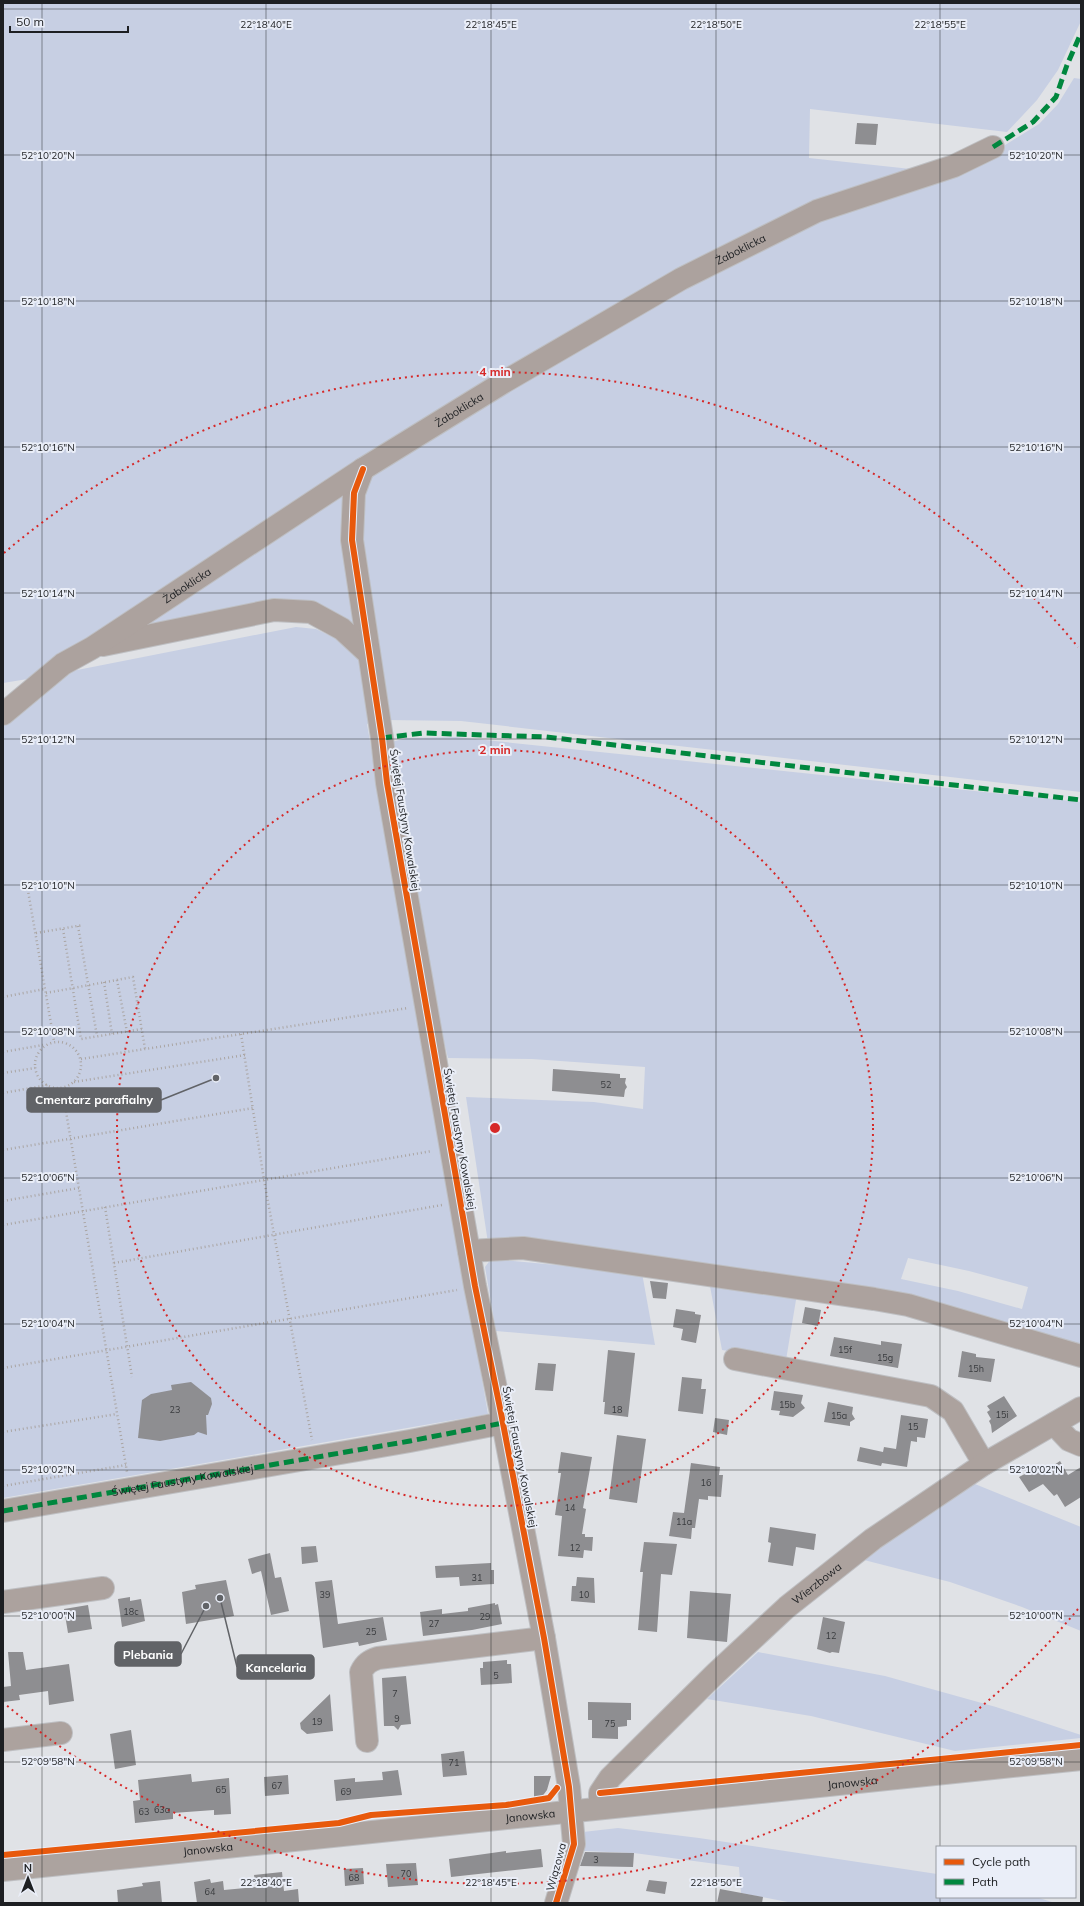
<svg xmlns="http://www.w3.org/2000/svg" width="1084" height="1906" font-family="Mulish,sans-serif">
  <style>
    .green { fill: #c7cfe3; fill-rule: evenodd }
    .building { fill: #8e8e91 }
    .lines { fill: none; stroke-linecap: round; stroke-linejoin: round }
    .minor-casing { stroke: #bebfc2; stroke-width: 24 }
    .major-casing { stroke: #bebfc2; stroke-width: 24 }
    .path { stroke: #aaa5a3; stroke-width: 2.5; stroke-dasharray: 1 3; stroke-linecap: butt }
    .minor { stroke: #aca29e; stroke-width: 22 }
    .major { stroke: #aca39f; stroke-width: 22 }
    .quiet { stroke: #00873e; stroke-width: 5; stroke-dasharray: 10 5; stroke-linecap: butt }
    .cycleway-casing { stroke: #eaeef8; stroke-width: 8 }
    .cycleway { stroke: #e8590c; stroke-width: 6 }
    .ticks { fill: none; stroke: #1d1f22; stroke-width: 1; stroke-opacity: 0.45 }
    .ring { fill: none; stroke: #d62828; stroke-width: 2; stroke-dasharray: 2 4 }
    .labels { text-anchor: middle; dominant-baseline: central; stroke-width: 4; stroke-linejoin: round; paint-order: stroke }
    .number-label { font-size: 9px; fill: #393b3e }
    .street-label { font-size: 11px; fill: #1d1f22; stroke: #eaeef8 }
    .ticks-label { font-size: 10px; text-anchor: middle; fill: #1d1f22; stroke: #eaeef8; stroke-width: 4; stroke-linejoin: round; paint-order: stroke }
    .centre { fill: #d62828; stroke: #eaeef8; stroke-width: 2 }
    .ring-label { font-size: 12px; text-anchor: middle; font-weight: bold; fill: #d62828; stroke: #eaeef8; stroke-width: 4; stroke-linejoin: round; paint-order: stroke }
    .leader { fill: none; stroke: #616367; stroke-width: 1.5 }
    .callout-dot { fill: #616367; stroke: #eaeef8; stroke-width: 1.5 }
    .callout { fill: #616367; stroke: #616367; stroke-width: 1.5 }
    .callout-label { font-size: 12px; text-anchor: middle; font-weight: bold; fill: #fff }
  </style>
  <rect width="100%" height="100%" fill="#e0e2e6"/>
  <path class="green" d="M 3,3 L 1081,3 L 1081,21 L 1058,70 L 1037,100 L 1007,132 L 810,109 L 809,158 L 920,170 L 673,278 L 40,677 L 3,683 Z
    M 1074,78 L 1081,79 L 1081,792 L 461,721 L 387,720 L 355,510 L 372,471 L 545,364 L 811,219 L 989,155 L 1039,124 L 1058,104 Z
    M 356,477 L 366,646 L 312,608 L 120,633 Z
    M 296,627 L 316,629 L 341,641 L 366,667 L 375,722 L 367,724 L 488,1414 L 3,1498 L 3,722 L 62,673 Z
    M 456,737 L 1081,802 L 1081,1352 L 888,1296 L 488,1243 L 466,1097 L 594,1102 L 643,1109 L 645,1067 L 532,1059 L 448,1058 L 442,1033 L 392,742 L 406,738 ZM 908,1258 L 969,1271 L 1028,1287 L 1022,1309 L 958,1291 L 901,1279 Z
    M 491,1259 L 642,1273 L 655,1345 L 496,1331 L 485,1267 Z
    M 709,1281 L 797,1294 L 786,1360 L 722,1350 Z
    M 970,1482 L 1081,1527 L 1081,1631 L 1022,1607 L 950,1582 L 864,1560 Z
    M 758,1652 L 885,1676 L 996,1707 L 1081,1735 L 1081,1738 L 955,1751 L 811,1716 L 707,1699 Z
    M 618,1828 L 699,1838 L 937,1874 L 937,1897 L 1036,1897 L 1055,1903 L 793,1903 L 741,1893 L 739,1867 L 634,1853 L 584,1851 L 583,1832 Z"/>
  <path class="building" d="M 857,123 L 878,124 L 876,145 L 855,144 Z
    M 553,1069 L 620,1074 L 620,1078 L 626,1078 L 625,1083 L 627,1087 L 625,1090 L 624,1097 L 552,1091 Z
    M 650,1281 L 668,1283 L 666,1299 L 653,1298 Z
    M 805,1307 L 821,1310 L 818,1326 L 802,1323 Z
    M 676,1309 L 695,1312 L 695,1314 L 701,1315 L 696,1343 L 681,1340 L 683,1329 L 673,1327 Z
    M 834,1337 L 881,1345 L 881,1341 L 902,1344 L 898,1368 L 830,1356 Z
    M 608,1350 L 635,1353 L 628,1417 L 604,1414 L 605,1402 L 603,1402 Z
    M 962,1351 L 976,1354 L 976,1357 L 995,1359 L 991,1382 L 958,1377 Z
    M 538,1363 L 556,1364 L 553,1391 L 535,1390 Z
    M 682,1377 L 702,1379 L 701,1389 L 706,1389 L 703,1414 L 678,1411 Z
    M 191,1382 L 211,1398 L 212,1404 L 208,1415 L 206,1415 L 207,1435 L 198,1432 L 194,1435 L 160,1441 L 138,1438 L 142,1400 L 151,1394 L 172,1390 L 171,1385 Z
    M 774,1391 L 803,1395 L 801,1403 L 805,1408 L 793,1417 L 779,1415 L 780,1411 L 771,1410 Z
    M 1004,1396 L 1017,1416 L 992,1433 L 991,1425 L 989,1421 L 991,1419 L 987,1412 L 990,1410 L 987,1406 Z
    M 828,1402 L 853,1407 L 852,1414 L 855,1419 L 850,1422 L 850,1426 L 824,1422 Z
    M 901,1415 L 928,1419 L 925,1438 L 917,1437 L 917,1442 L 911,1441 L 907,1467 L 882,1463 L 881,1466 L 857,1461 L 860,1447 L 883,1452 L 884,1447 L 896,1449 Z
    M 715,1418 L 729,1420 L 727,1435 L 713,1432 Z
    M 617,1435 L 646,1439 L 637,1503 L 609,1499 Z
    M 561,1452 L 592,1457 L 583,1508 L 586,1509 L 582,1534 L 585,1534 L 585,1537 L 593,1537 L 592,1551 L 584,1550 L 583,1558 L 558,1556 L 562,1516 L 555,1515 L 561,1473 L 558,1473 Z
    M 1060,1461 L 1068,1475 L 1081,1467 L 1081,1497 L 1065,1507 L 1057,1494 L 1054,1496 L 1043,1484 L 1029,1492 L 1019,1477 L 1042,1465 L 1045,1471 Z
    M 691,1463 L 720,1467 L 719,1475 L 723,1475 L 721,1497 L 708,1496 L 708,1500 L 699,1499 L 695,1528 L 692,1528 L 691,1539 L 669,1536 L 673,1512 L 684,1513 Z
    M 770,1527 L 816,1534 L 814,1550 L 796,1547 L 793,1566 L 768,1562 L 771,1543 L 768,1542 Z
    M 644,1542 L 677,1544 L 672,1575 L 661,1574 L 657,1632 L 638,1630 L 643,1572 L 640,1572 Z
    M 316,1546 L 318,1562 L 302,1564 L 301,1547 Z
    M 270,1553 L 275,1578 L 281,1577 L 289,1611 L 271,1615 L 261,1571 L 252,1574 L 248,1559 Z
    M 491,1563 L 491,1570 L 494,1570 L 494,1584 L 460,1586 L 459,1577 L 436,1578 L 435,1566 Z
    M 577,1577 L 594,1578 L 595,1603 L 571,1601 L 572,1586 L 576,1586 Z
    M 226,1580 L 234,1616 L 186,1624 L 182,1592 L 196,1589 L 195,1585 Z
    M 332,1580 L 338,1624 L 383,1617 L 387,1640 L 359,1646 L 358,1642 L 323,1648 L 315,1582 Z
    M 690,1591 L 731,1594 L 727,1642 L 687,1638 Z
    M 130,1597 L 130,1601 L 141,1599 L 145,1621 L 122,1627 L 118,1599 Z
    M 495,1603 L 495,1605 L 498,1604 L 502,1624 L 472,1630 L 423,1636 L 420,1612 L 442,1609 L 442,1614 L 468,1611 L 468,1608 Z
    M 88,1605 L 92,1629 L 68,1633 L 64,1609 Z
    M 823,1617 L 845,1622 L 839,1653 L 832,1652 L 830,1653 L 817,1649 Z
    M 8,1652 L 23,1652 L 26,1670 L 69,1664 L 74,1701 L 49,1705 L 48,1691 L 19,1695 L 20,1700 L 3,1702 L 3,1687 L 11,1686 Z
    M 507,1660 L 507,1664 L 511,1664 L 512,1683 L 481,1685 L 480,1668 L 483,1668 L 483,1662 Z
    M 406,1676 L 411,1724 L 401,1725 L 398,1730 L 394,1726 L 384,1726 L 382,1678 Z
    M 330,1694 L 333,1731 L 307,1734 L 301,1729 L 300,1723 Z
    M 588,1702 L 631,1703 L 631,1720 L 627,1720 L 627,1726 L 618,1727 L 618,1739 L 592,1738 L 592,1720 L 588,1720 Z
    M 131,1730 L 136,1765 L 115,1769 L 110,1734 Z
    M 464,1751 L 467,1775 L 443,1777 L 441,1754 Z
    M 398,1770 L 402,1795 L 336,1801 L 334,1780 L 355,1778 L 355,1782 L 383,1780 L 382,1772 Z
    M 191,1774 L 192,1782 L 229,1778 L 231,1814 L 214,1815 L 214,1810 L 173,1813 L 173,1819 L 135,1823 L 133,1801 L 140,1800 L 138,1780 Z
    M 288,1775 L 289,1794 L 265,1796 L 264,1777 Z
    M 534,1776 L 551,1776 L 547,1790 L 538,1802 L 534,1803 Z
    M 541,1849 L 543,1867 L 451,1877 L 449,1859 L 506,1851 L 506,1853 Z
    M 585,1852 L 634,1853 L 633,1867 L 580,1866 Z
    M 416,1863 L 418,1885 L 388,1887 L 386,1864 Z
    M 363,1868 L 364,1884 L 345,1886 L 344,1869 Z
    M 282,1872 L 284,1891 L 298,1889 L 299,1902 L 197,1903 L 194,1882 L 210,1879 L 211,1883 L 223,1881 L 224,1890 L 256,1887 L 254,1875 Z
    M 649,1880 L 667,1882 L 665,1894 L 646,1891 Z
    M 160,1881 L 162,1903 L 118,1903 L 117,1890 L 143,1886 L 142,1883 Z
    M 720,1889 L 763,1897 L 762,1903 L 717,1903 Z"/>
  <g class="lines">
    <g class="minor-casing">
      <g id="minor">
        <path d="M 363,469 L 354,493 L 352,540 L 382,738 L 387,783 L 475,1286 L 501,1413 L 544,1638 L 569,1787 L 574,1844 L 556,1903"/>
        <path d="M 103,645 L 274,610 L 311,612 L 342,629 L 369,654"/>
        <path id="s1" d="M 3,714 L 63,664 L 92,648 L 363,469 L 504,382 L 681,279 L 817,211 L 954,166 L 993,147"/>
        <path d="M 469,1251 L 523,1248 L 874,1299 L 908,1305 L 1081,1356"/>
        <path d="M 735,1359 L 931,1396 L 953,1411 L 984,1464"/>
        <path d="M 1054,1424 L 1069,1440 L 1081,1445"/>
        <path d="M 3,1511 L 410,1441 L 503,1423"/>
        <path d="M 3,1602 L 103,1588"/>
        <path d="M 3,1740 L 61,1733"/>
        <path d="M 367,1741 L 361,1672 C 365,1664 369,1661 378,1658 L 544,1638"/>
        <path id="s2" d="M 600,1808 L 600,1793 L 610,1778 L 715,1674 L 787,1607 L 873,1539 L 984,1464 L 1081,1408"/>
      </g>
    </g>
    <g class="major-casing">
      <g id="major">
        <path id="s3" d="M 3,1870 L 1081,1759"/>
      </g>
    </g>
    <path class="path" d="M 27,885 L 54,1041
      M 78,926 L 97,1036
      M 63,929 L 81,1039 L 142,1029
      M 36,933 L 83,925
      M 117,980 L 127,1032
      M 104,982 L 112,1034
      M 46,993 L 133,977 L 145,1049
      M 3,997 L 45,989
      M 241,1034 L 264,1180 L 312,1440
      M35 1065a23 23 0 1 1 46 0a23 23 0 1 1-46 0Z
      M 3,1052 L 43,1045
      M 81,1059 L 408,1008
      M 3,1073 L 35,1068
      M 74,1082 L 245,1055
      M 62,1088 L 127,1472
      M 3,1093 L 48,1085
      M 3,1150 L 253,1108
      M 3,1201 L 79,1188
      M 105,1207 L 132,1377
      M 3,1225 L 432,1151
      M 114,1263 L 442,1205
      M 3,1368 L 457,1290
      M 3,1432 L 117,1414
      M 3,1486 L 126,1465"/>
    <use href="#minor" class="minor"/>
    <use href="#major" class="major"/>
    <g class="quiet">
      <path d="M 993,147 L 1033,122 L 1056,97 L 1067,65 L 1081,33"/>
      <path d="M 382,738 L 423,733 L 546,737 L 1081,800"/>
      <path id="s4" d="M 3,1511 L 410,1441 L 503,1423"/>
    </g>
    <g class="cycleway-casing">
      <path id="cycleway" d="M 363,469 L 354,493 L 352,540 L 382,738 L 387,783 L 475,1286 L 501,1413 L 544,1638 L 569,1787 L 574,1844 L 556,1903
        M 600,1793 L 1081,1745
        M 3,1855 L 339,1823 L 371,1815 L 506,1805 L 549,1798 L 557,1788"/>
    </g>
    <use href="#cycleway" class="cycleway"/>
  </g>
  <path class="ticks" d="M 42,3 L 42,1903M 266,3 L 266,1903M 491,3 L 491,1903M 716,3 L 716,1903M 940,3 L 940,1847M 3,9 L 1081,9M 3,155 L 1081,155M 3,301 L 1081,301M 3,447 L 1081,447M 3,593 L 1081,593M 3,739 L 1081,739M 3,885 L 1081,885M 3,1032 L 1081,1032M 3,1178 L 1081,1178M 3,1324 L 1081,1324M 3,1470 L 1081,1470M 3,1616 L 1081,1616M 3,1762 L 1081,1762M 940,1897 L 940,1903"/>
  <g class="ring">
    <circle cx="495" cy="1128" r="378"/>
    <path d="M1078 1609A756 756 0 0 1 4 1703M4 553A756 756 0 0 1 1078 647"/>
  </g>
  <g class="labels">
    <g class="number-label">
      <text x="606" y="1084">52</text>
      <text x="845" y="1349">15f</text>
      <text x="885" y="1357">15g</text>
      <text x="976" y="1368">15h</text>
      <text x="787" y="1404">15b</text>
      <text x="175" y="1409">23</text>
      <text x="617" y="1409">18</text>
      <text x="1002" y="1414">15i</text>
      <text x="839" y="1415">15a</text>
      <text x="913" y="1426">15</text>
      <text x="706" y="1482">16</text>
      <text x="570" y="1507">14</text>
      <text x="684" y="1521">11a</text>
      <text x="575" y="1547">12</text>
      <text x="477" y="1577">31</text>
      <text x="325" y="1594">39</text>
      <text x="584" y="1594">10</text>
      <text x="131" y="1611">18c</text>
      <text x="485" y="1616">29</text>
      <text x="434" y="1623">27</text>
      <text x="371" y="1631">25</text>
      <text x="831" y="1635">12</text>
      <text x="496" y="1675">5</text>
      <text x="395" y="1693">7</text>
      <text x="397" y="1718">9</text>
      <text x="317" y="1721">19</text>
      <text x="610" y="1723">75</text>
      <text x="454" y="1762">71</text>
      <text x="277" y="1785">67</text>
      <text x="221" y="1789">65</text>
      <text x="346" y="1791">69</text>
      <text x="162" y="1809">63a</text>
      <text x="144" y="1811">63</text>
      <text x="596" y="1859">3</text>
      <text x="406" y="1873">70</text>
      <text x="354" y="1877">68</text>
      <text x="210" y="1891">64</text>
    </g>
    <g class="street-label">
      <text stroke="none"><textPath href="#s1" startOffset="873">Żaboklicka</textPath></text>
      <text stroke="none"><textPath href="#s1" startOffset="549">Żaboklicka</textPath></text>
      <text stroke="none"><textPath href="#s1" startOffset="225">Żaboklicka</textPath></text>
      <text transform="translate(405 820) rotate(81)">Świętej Faustyny Kowalskiej</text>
      <text transform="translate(460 1139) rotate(80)">Świętej Faustyny Kowalskiej</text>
      <text transform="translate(520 1457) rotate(79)">Świętej Faustyny Kowalskiej</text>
      <text stroke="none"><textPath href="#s4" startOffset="182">Świętej Faustyny Kowalskiej</textPath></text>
      <text stroke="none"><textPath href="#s2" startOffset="317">Wierzbowa</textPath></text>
      <text stroke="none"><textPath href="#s3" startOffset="854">Janowska</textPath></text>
      <text stroke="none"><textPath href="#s3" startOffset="530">Janowska</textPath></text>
      <text stroke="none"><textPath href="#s3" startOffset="206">Janowska</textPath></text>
      <text transform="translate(556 1867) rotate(-75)">Wiązowa</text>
    </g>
  </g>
  <g class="ticks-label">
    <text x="266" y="28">22°18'40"E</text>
    <text x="491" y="28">22°18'45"E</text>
    <text x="716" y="28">22°18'50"E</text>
    <text x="940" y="28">22°18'55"E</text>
    <text x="48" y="159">52°10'20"N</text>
    <text x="1036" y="159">52°10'20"N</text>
    <text x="48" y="305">52°10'18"N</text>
    <text x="1036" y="305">52°10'18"N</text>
    <text x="48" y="451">52°10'16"N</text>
    <text x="1036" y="451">52°10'16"N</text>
    <text x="48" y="597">52°10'14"N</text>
    <text x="1036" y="597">52°10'14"N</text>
    <text x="48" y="743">52°10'12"N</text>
    <text x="1036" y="743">52°10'12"N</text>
    <text x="48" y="889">52°10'10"N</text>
    <text x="1036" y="889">52°10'10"N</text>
    <text x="48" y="1035">52°10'08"N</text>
    <text x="1036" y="1035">52°10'08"N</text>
    <text x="48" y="1181">52°10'06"N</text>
    <text x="1036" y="1181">52°10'06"N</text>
    <text x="48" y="1327">52°10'04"N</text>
    <text x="1036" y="1327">52°10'04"N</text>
    <text x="48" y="1473">52°10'02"N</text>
    <text x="1036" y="1473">52°10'02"N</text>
    <text x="48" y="1619">52°10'00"N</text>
    <text x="1036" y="1619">52°10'00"N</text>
    <text x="48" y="1765">52°09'58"N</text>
    <text x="1036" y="1765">52°09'58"N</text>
    <text x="266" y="1886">22°18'40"E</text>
    <text x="491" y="1886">22°18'45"E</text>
    <text x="716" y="1886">22°18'50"E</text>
  </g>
  <circle cx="495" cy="1128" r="6" class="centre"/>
  <g class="ring-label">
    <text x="495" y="376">4 min</text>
    <text x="495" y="754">2 min</text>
  </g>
  <path class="leader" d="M216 1078L161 1100M206 1606L181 1654M220 1598L237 1667"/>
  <g class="callout-dot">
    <circle cx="216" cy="1078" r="4"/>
    <circle cx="206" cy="1606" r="4"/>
    <circle cx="220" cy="1598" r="4"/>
  </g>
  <g class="callout">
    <rect x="27" y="1088" width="134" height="24" rx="4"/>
    <rect x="115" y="1642" width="66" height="24" rx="4"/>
    <rect x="237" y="1655" width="77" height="24" rx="4"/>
  </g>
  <g class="callout-label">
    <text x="94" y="1104">Cmentarz parafialny</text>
    <text x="148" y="1659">Plebania</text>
    <text x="276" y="1672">Kancelaria</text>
  </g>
  <rect width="1084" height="1906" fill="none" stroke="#1d1f22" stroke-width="8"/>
  <rect x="936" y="1846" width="140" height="52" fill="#eaeef8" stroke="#989ba2"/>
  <rect x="944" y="1859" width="20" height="6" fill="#e8590c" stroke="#989ba2"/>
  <text x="972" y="1866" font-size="12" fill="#1d1f22">Cycle path</text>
  <rect x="944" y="1879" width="20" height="6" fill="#00873e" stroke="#989ba2"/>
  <text x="972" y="1886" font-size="12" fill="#1d1f22">Path</text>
  <g transform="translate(28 1878)" stroke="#eaeef8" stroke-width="3" paint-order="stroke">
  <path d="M0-3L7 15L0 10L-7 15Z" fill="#1d1f22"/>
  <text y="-6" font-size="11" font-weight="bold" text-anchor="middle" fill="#1d1f22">N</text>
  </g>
  <path d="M10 26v6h118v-6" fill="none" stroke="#1d1f22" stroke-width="2"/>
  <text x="16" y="26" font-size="12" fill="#1d1f22" stroke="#eaeef8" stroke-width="3" paint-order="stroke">50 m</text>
</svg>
